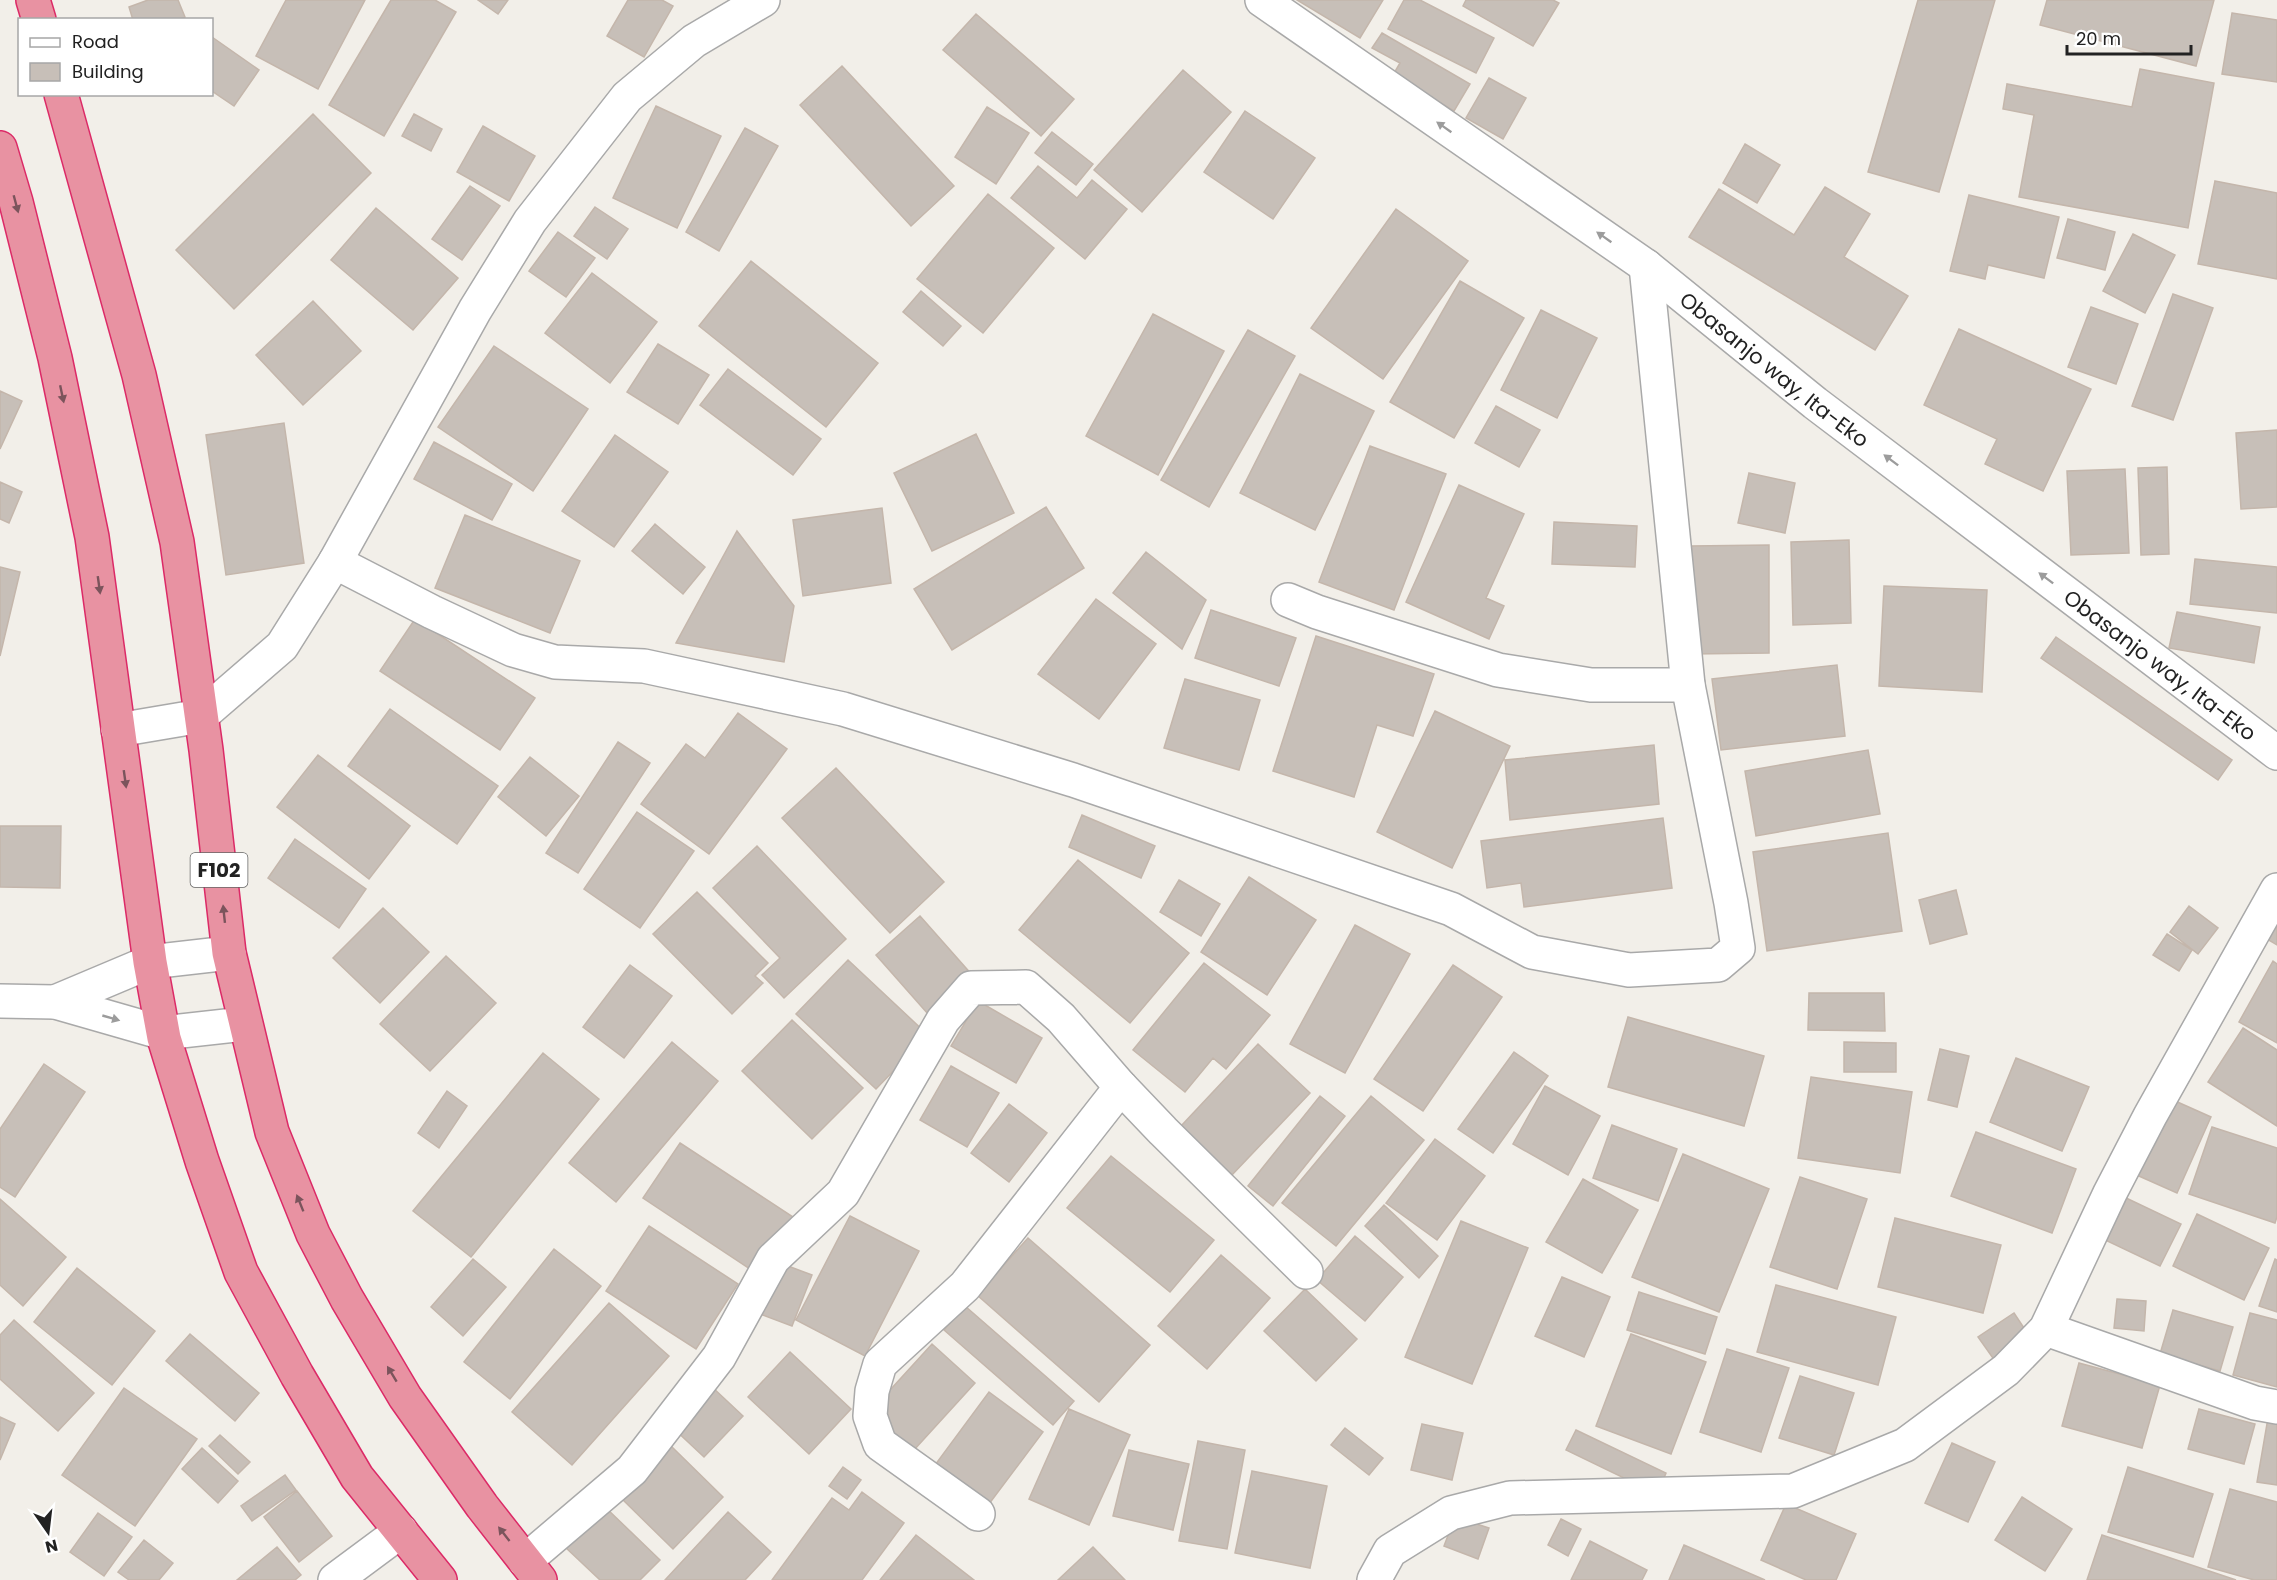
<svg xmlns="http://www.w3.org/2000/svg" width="2277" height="1580" font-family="Poppins,sans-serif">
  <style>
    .building { fill: #c7bfb8; stroke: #c4b6ab; stroke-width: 1.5 }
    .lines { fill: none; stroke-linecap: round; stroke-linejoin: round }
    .minor-casing { stroke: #a9a9a9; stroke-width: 36 }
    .highway-casing { stroke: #dc2a67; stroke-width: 36 }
    .minor { stroke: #fff; stroke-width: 33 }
    .highway { stroke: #e892a2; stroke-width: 33 }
    .oneway { fill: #9c9c9c }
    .oneway2 { fill: #7b545c }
    .labels { text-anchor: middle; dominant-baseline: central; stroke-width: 5; stroke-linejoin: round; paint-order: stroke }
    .shield { fill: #fff; stroke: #646464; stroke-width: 1.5 }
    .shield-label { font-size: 20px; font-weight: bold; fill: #222 }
    .street-label { font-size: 21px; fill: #222; stroke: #fff }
  </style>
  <rect width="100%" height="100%" fill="#f2efe9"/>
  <path class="building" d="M 148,0 L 178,0 L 185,17 L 178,20 L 133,20 L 129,7 Z
    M 286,0 L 365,0 L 318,89 L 256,56 Z
    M 391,0 L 435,0 L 456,12 L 384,136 L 329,105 Z
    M 478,0 L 508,0 L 498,14 Z
    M 628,0 L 662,0 L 673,6 L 644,57 L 607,36 Z
    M 1297,0 L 1383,0 L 1360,38 Z
    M 1404,0 L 1420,0 L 1494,38 L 1476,73 L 1388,29 Z
    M 1466,0 L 1553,0 L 1559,3 L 1533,46 L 1463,6 Z
    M 1918,0 L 1995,0 L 1939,192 L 1868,172 Z
    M 2047,0 L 2214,0 L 2196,66 L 2040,25 Z
    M 2232,13 L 2277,20 L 2277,82 L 2222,74 Z
    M 976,14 L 1074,99 L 1041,136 L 943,50 Z
    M 1382,33 L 1470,84 L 1454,111 L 1393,75 L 1400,63 L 1372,48 Z
    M 212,37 L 259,70 L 234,106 L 212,91 Z
    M 842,66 L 954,186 L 911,226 L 800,105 Z
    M 2140,69 L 2214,83 L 2188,228 L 2019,197 L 2034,115 L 2003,109 L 2007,84 L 2132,107 Z
    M 1183,70 L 1231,112 L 1142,212 L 1094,170 Z
    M 1489,78 L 1526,98 L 1503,139 L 1466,118 Z
    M 656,106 L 721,136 L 677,228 L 613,198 Z
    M 987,107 L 1029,133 L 996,184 L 955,157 Z
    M 1245,111 L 1315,158 L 1273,219 L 1204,172 Z
    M 313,114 L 371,173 L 234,309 L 176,250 Z
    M 414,114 L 442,129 L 431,151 L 402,136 Z
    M 483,126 L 535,156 L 509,201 L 457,172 Z
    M 745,128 L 778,146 L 719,251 L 686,232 Z
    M 1052,132 L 1093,164 L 1076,185 L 1035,153 Z
    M 1745,144 L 1780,165 L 1757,203 L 1723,183 Z
    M 1038,166 L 1077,198 L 1092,180 L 1127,209 L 1085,259 L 1011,198 Z
    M 2215,181 L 2277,193 L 2277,279 L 2198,264 Z
    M 470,186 L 500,206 L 462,260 L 432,239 Z
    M 1825,187 L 1870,214 L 1844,257 L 1908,296 L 1875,350 L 1689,237 L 1719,189 L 1794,235 Z
    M 988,194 L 1054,248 L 983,333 L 917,279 Z
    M 1969,195 L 2059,217 L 2044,278 L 1988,265 L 1985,279 L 1950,271 Z
    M 595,207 L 628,229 L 607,259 L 574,236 Z
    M 376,208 L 458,278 L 413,330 L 331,260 Z
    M 1396,209 L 1468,261 L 1383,379 L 1311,328 Z
    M 2068,219 L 2115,232 L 2105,270 L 2057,258 Z
    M 558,232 L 595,258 L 566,297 L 529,271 Z
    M 2133,234 L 2175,255 L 2145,313 L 2103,291 Z
    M 751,261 L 878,363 L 826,427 L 699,326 Z
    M 592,273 L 657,322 L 610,383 L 545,333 Z
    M 1460,281 L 1524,318 L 1454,438 L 1390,402 Z
    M 921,291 L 961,326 L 943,346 L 903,312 Z
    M 2173,294 L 2213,308 L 2173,420 L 2132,406 Z
    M 313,301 L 361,351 L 303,405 L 256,355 Z
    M 2091,307 L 2138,324 L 2116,384 L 2068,367 Z
    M 1541,310 L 1597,338 L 1557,418 L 1501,390 Z
    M 1153,314 L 1224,351 L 1158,475 L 1086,436 Z
    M 1959,329 L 2091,389 L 2043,491 L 1985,464 L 1997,439 L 1924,405 Z
    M 1248,330 L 1295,356 L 1209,507 L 1161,480 Z
    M 658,344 L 709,375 L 678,424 L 627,392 Z
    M 494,346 L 588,409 L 533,491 L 438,427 Z
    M 728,369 L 821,439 L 793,475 L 700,405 Z
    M 1300,374 L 1374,411 L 1315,530 L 1240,493 Z
    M 0,391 L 22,401 L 0,449 Z
    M 1496,406 L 1540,430 L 1519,467 L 1475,443 Z
    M 284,423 L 304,563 L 226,575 L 206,435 Z
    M 2277,430 L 2277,507 L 2241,509 L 2236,433 Z
    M 976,434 L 1014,513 L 932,551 L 894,473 Z
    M 615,435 L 668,472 L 614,547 L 562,511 Z
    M 434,442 L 512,484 L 492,520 L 414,479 Z
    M 1370,446 L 1446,474 L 1394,610 L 1319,582 Z
    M 2167,467 L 2169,554 L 2141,555 L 2138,468 Z
    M 2125,469 L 2129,553 L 2071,555 L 2067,471 Z
    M 1749,473 L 1795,483 L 1785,533 L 1738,523 Z
    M 0,482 L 22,492 L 9,523 L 0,519 Z
    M 1459,485 L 1524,514 L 1486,598 L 1504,606 L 1489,639 L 1406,602 Z
    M 1046,507 L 1084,568 L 952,650 L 914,589 Z
    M 882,508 L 891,583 L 803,596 L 793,520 Z
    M 465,515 L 580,561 L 550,633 L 435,588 Z
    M 1554,522 L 1637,526 L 1635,567 L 1552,564 Z
    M 655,524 L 705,567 L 683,594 L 632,551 Z
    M 737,531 L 794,606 L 784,662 L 676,643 Z
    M 1849,540 L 1851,623 L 1793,625 L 1791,542 Z
    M 1769,545 L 1769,653 L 1691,654 L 1690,546 Z
    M 1146,552 L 1206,600 L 1182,649 L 1113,593 Z
    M 2195,559 L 2277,567 L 2277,613 L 2190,604 Z
    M 0,567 L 20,572 L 0,656 Z
    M 1884,586 L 1987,590 L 1982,692 L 1879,686 Z
    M 1096,599 L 1156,644 L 1099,719 L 1038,674 Z
    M 1211,610 L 1296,638 L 1279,686 L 1195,658 Z
    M 2177,612 L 2260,627 L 2254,663 L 2169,648 Z
    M 415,619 L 535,698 L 500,750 L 380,671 Z
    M 1316,636 L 1434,674 L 1413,736 L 1377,725 L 1354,797 L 1273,771 Z
    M 2056,637 L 2232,760 L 2218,780 L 2041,658 Z
    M 1837,665 L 1845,736 L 1721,750 L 1712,679 Z
    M 1185,679 L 1260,700 L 1239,770 L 1164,748 Z
    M 390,709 L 498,786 L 457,844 L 348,766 Z
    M 1435,711 L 1510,746 L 1452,868 L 1377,832 Z
    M 738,713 L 787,749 L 709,854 L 641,804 L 686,744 L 705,758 Z
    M 618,742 L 650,763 L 578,873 L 546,853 Z
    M 1654,745 L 1659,804 L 1510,820 L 1505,760 Z
    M 1868,750 L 1880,814 L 1756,836 L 1745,771 Z
    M 318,755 L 410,826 L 369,879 L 277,807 Z
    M 530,757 L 579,796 L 546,836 L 498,797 Z
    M 836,768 L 944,882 L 890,933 L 782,818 Z
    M 637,812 L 694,851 L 640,928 L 584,889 Z
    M 1082,815 L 1155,846 L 1141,878 L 1069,847 Z
    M 1663,818 L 1672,888 L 1524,907 L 1521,883 L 1487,888 L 1481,841 Z
    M 0,826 L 61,826 L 60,888 L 0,887 Z
    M 1888,833 L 1902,931 L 1767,951 L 1753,852 Z
    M 295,839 L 366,889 L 339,928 L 268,878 Z
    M 757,846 L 846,939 L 784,998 L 762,975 L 780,958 L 713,888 Z
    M 1078,860 L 1189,953 L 1130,1023 L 1019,930 Z
    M 1249,877 L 1316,920 L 1267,995 L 1201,952 Z
    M 1179,880 L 1220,904 L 1201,936 L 1160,912 Z
    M 1956,890 L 1967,934 L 1930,944 L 1919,900 Z
    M 697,892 L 768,963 L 755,976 L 763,983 L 732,1014 L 653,934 Z
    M 2189,906 L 2218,928 L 2198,954 L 2170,932 Z
    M 383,908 L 429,952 L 380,1003 L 333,958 Z
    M 920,916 L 973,976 L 928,1014 L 876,955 Z
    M 2277,924 L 2277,945 L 2267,939 Z
    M 1355,925 L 1410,954 L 1345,1073 L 1290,1044 Z
    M 2167,934 L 2192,950 L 2179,971 L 2153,955 Z
    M 446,956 L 496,1003 L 430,1071 L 380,1024 Z
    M 848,960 L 928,1035 L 876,1089 L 796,1014 Z
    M 2273,961 L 2277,964 L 2277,1043 L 2239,1022 Z
    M 1204,963 L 1270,1015 L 1226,1069 L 1213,1058 L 1185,1092 L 1133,1050 Z
    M 630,965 L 672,996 L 624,1058 L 583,1027 Z
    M 1453,965 L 1502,997 L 1423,1111 L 1374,1079 Z
    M 1809,993 L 1884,993 L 1885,1031 L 1808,1030 Z
    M 978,1001 L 1042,1038 L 1016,1083 L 951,1046 Z
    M 1628,1017 L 1764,1056 L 1744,1126 L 1608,1087 Z
    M 792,1020 L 863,1088 L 812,1139 L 742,1071 Z
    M 2243,1028 L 2277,1050 L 2277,1126 L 2208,1082 Z
    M 672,1042 L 718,1081 L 616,1202 L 569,1163 Z
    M 1844,1042 L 1896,1043 L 1896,1072 L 1844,1072 Z
    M 1258,1044 L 1310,1093 L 1232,1175 L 1181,1126 Z
    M 1940,1049 L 1969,1056 L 1957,1107 L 1928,1100 Z
    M 1514,1052 L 1548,1076 L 1493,1153 L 1458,1129 Z
    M 543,1053 L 599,1099 L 471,1257 L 413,1211 Z
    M 2016,1058 L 2089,1087 L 2062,1151 L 1990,1122 Z
    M 44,1064 L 85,1092 L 15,1197 L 0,1187 L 0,1129 Z
    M 951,1066 L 999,1093 L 967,1147 L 920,1120 Z
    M 1811,1077 L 1912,1092 L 1900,1173 L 1798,1158 Z
    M 1545,1086 L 1600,1116 L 1568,1175 L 1513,1144 Z
    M 447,1091 L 467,1106 L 439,1148 L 418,1133 Z
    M 1320,1096 L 1345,1116 L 1273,1206 L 1248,1186 Z
    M 1371,1096 L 1424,1140 L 1336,1246 L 1282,1203 Z
    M 2164,1096 L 2211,1117 L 2177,1193 L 2130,1172 Z
    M 1009,1104 L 1047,1133 L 1009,1182 L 971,1153 Z
    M 1612,1125 L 1677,1149 L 1658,1201 L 1593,1178 Z
    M 2212,1127 L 2277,1148 L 2277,1217 L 2275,1223 L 2189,1194 Z
    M 1976,1132 L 2076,1169 L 2052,1233 L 1951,1196 Z
    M 1435,1139 L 1485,1176 L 1437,1240 L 1386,1203 Z
    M 680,1143 L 793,1217 L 756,1273 L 643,1198 Z
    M 1683,1154 L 1769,1189 L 1719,1312 L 1632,1277 Z
    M 1111,1156 L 1214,1240 L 1170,1292 L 1067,1208 Z
    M 1800,1177 L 1867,1199 L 1837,1289 L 1770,1267 Z
    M 1583,1179 L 1638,1210 L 1602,1273 L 1546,1242 Z
    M 2124,1197 L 2181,1224 L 2160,1266 L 2103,1239 Z
    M 0,1199 L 66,1257 L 23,1306 L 0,1285 Z
    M 1384,1205 L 1438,1256 L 1419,1278 L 1365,1226 Z
    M 2197,1214 L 2269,1248 L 2244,1300 L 2173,1266 Z
    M 850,1216 L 919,1251 L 865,1356 L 796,1320 Z
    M 1895,1218 L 2001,1245 L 1983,1313 L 1878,1287 Z
    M 1461,1221 L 1528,1248 L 1472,1384 L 1405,1357 Z
    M 649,1226 L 738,1284 L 696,1349 L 606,1291 Z
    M 1355,1236 L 1403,1277 L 1365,1321 L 1317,1280 Z
    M 1028,1238 L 1150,1345 L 1099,1402 L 977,1295 Z
    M 554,1249 L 601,1286 L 510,1399 L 464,1362 Z
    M 1221,1255 L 1270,1298 L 1207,1369 L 1158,1326 Z
    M 473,1259 L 506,1287 L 463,1336 L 431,1307 Z
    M 2275,1259 L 2277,1260 L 2277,1312 L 2259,1306 Z
    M 780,1263 L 812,1275 L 792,1326 L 760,1314 Z
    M 77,1268 L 155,1331 L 112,1385 L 34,1322 Z
    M 1562,1277 L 1610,1297 L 1584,1357 L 1535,1336 Z
    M 1776,1285 L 1896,1317 L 1878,1385 L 1757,1352 Z
    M 1305,1289 L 1357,1339 L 1316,1381 L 1264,1331 Z
    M 1639,1292 L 1717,1317 L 1705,1354 L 1627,1330 Z
    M 2117,1299 L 2146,1301 L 2144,1331 L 2114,1328 Z
    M 609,1303 L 669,1356 L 572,1465 L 512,1412 Z
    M 965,1306 L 1074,1401 L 1053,1425 L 944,1330 Z
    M 2173,1310 L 2233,1327 L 2220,1371 L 2160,1354 Z
    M 2014,1313 L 2030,1337 L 1995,1361 L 1978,1337 Z
    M 2250,1313 L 2277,1320 L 2277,1387 L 2233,1375 Z
    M 14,1320 L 94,1393 L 58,1431 L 0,1379 L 0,1335 Z
    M 190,1334 L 259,1393 L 235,1421 L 166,1361 Z
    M 1631,1334 L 1706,1362 L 1671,1454 L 1596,1426 Z
    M 932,1344 L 975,1383 L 914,1450 L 870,1412 Z
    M 1727,1349 L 1789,1368 L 1761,1452 L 1700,1432 Z
    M 790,1352 L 851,1409 L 809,1454 L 748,1397 Z
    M 2079,1363 L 2160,1385 L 2142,1448 L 2062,1426 Z
    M 1800,1376 L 1854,1393 L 1834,1455 L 1779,1438 Z
    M 711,1386 L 743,1416 L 704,1457 L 672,1427 Z
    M 124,1388 L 197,1439 L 135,1526 L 62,1475 Z
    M 989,1392 L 1043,1432 L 989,1504 L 935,1465 Z
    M 1069,1409 L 1130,1435 L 1089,1525 L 1029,1499 Z
    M 2199,1409 L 2255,1424 L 2244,1464 L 2188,1449 Z
    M 2269,1412 L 2277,1413 L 2277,1485 L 2257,1482 Z
    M 0,1417 L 15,1424 L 0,1460 Z
    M 1422,1424 L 1463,1433 L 1452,1480 L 1411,1470 Z
    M 1345,1428 L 1383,1458 L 1369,1475 L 1331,1445 Z
    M 1576,1430 L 1666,1473 L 1657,1494 L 1566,1450 Z
    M 220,1435 L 250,1462 L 238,1474 L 209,1446 Z
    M 1198,1441 L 1245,1450 L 1227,1549 L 1179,1541 Z
    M 1952,1443 L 1995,1462 L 1968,1522 L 1925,1503 Z
    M 671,1446 L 723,1497 L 673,1549 L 620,1497 Z
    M 202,1448 L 238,1481 L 218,1503 L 182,1469 Z
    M 1129,1450 L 1189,1464 L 1173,1530 L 1113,1516 Z
    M 843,1467 L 861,1480 L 847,1499 L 829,1486 Z
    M 2128,1467 L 2213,1494 L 2193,1557 L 2108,1532 Z
    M 1252,1471 L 1327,1486 L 1310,1568 L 1235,1553 Z
    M 285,1475 L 296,1490 L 252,1521 L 241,1506 Z
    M 2230,1489 L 2277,1502 L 2277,1580 L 2254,1580 L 2208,1567 Z
    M 297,1491 L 332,1536 L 299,1562 L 264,1517 Z
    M 862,1492 L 904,1523 L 862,1580 L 772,1580 L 832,1498 L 849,1510 Z
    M 2022,1497 L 2072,1529 L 2045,1571 L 1995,1540 Z
    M 1786,1504 L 1856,1534 L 1836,1580 L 1806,1580 L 1761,1560 Z
    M 604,1506 L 660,1560 L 640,1580 L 600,1580 L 564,1546 Z
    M 728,1512 L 771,1552 L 745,1580 L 665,1580 Z
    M 98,1513 L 132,1537 L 104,1576 L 70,1552 Z
    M 1455,1517 L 1489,1528 L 1478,1559 L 1444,1546 Z
    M 1561,1519 L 1581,1529 L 1568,1556 L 1548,1545 Z
    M 916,1535 L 974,1580 L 880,1580 Z
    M 2102,1535 L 2236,1580 L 2087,1580 Z
    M 144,1540 L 173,1563 L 159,1580 L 129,1580 L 118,1572 Z
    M 1590,1541 L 1647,1570 L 1642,1580 L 1571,1580 Z
    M 1684,1545 L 1765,1580 L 1669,1580 Z
    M 277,1547 L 301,1575 L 295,1580 L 237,1580 Z
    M 1093,1547 L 1125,1580 L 1058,1580 Z"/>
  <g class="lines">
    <g class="minor-casing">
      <g id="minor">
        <path id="s1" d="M 1262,0 L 1646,266 L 1815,403 L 2277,753"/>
        <path d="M 335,562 L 432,612 L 513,650 L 555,662 L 644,666 L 843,709 L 1073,780 L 1451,909 L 1532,952 L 1629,970 L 1718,965 L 1738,948 L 1731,903 L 1688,685 L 1646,266"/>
        <path d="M 1288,600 L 1317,612 L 1498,670 L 1591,685 L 1688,685"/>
        <path d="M 118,730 L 201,716 L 282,646 L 335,562 L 475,310 L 530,221 L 627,97 L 694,41 L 763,0"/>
        <path d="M 0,1001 L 55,1002 L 163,1033 L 244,1024"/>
        <path d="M 55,1002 L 150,962 L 229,953"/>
        <path d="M 2046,1329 L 2255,1403 L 2277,1407"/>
        <path d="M 978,1514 L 880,1444 L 870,1416 L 872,1391 L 880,1364 L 965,1286 L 1121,1087"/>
        <path d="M 525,1561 L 632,1470 L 719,1357 L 773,1259 L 843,1193 L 943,1020 L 971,988 L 1026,987 L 1061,1018 L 1121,1087 L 1163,1131 L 1306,1272"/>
        <path d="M 335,1580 L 401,1531"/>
        <path d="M 1374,1580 L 1390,1551 L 1451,1513 L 1510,1498 L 1793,1491 L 1905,1445 L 2006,1370 L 2046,1329 L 2110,1193 L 2150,1116 L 2277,890"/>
      </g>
    </g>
    <g class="highway-casing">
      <path id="highway" d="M 33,0 L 39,20
        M 61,94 L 139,375 L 177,542 L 206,750 L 229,953 L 272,1132 L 313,1234 L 347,1299 L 405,1397 L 482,1506 L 540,1580
        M 0,148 L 16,202 L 55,358 L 92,537 L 150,962 L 164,1038 L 202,1161 L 241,1272 L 297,1375 L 357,1477 L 440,1580"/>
    </g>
    <use href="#minor" class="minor"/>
    <use href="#highway" class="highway"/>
  </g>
  <defs><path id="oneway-solid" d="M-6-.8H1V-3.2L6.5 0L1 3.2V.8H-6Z" transform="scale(1.5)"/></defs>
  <g class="oneway">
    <use href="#oneway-solid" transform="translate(1444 127) rotate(-145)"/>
    <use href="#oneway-solid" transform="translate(1604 237) rotate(-145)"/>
    <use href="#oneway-solid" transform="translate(1891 460) rotate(-143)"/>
    <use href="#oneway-solid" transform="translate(2046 578) rotate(-143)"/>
    <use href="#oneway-solid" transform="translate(111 1018) rotate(16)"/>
  </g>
  <g class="oneway2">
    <use href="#oneway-solid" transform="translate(16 204) rotate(75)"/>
    <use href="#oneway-solid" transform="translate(62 394) rotate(78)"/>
    <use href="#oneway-solid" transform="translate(99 585) rotate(82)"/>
    <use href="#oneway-solid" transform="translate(125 779) rotate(82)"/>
    <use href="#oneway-solid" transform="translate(224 914) rotate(-96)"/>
    <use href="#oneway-solid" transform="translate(300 1203) rotate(-112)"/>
    <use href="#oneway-solid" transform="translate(392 1374) rotate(-121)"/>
    <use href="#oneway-solid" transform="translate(504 1534) rotate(-128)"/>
  </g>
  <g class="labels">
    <rect class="shield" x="190.5" y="853" width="57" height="34" rx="4.5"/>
    <g class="shield-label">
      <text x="219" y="870">F102</text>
    </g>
    <g class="street-label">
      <text stroke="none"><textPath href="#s1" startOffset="632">Obasanjo way, Ita-Eko</textPath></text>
      <text stroke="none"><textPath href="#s1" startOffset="1118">Obasanjo way, Ita-Eko</textPath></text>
    </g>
  </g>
  <rect x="18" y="18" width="195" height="78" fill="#ffffff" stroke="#a7a7a7" stroke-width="1.5"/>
  <rect x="30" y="38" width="30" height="9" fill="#ffffff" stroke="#a7a7a7" stroke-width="1.5"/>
  <text x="72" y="48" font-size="18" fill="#222222">Road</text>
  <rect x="30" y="63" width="30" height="18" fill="#c7bfb8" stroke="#a7a7a7" stroke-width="1.5"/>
  <text x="72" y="78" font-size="18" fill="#222222">Building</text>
  <g transform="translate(48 1532) rotate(166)" stroke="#ffffff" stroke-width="4.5" paint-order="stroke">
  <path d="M0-4.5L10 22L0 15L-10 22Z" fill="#222222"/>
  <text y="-9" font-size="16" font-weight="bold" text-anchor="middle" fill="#222222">N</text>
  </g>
  <path d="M2067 45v9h124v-9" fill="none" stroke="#222222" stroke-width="3"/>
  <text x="2076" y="45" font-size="18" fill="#222222" stroke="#ffffff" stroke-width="4.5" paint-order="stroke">20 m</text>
</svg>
